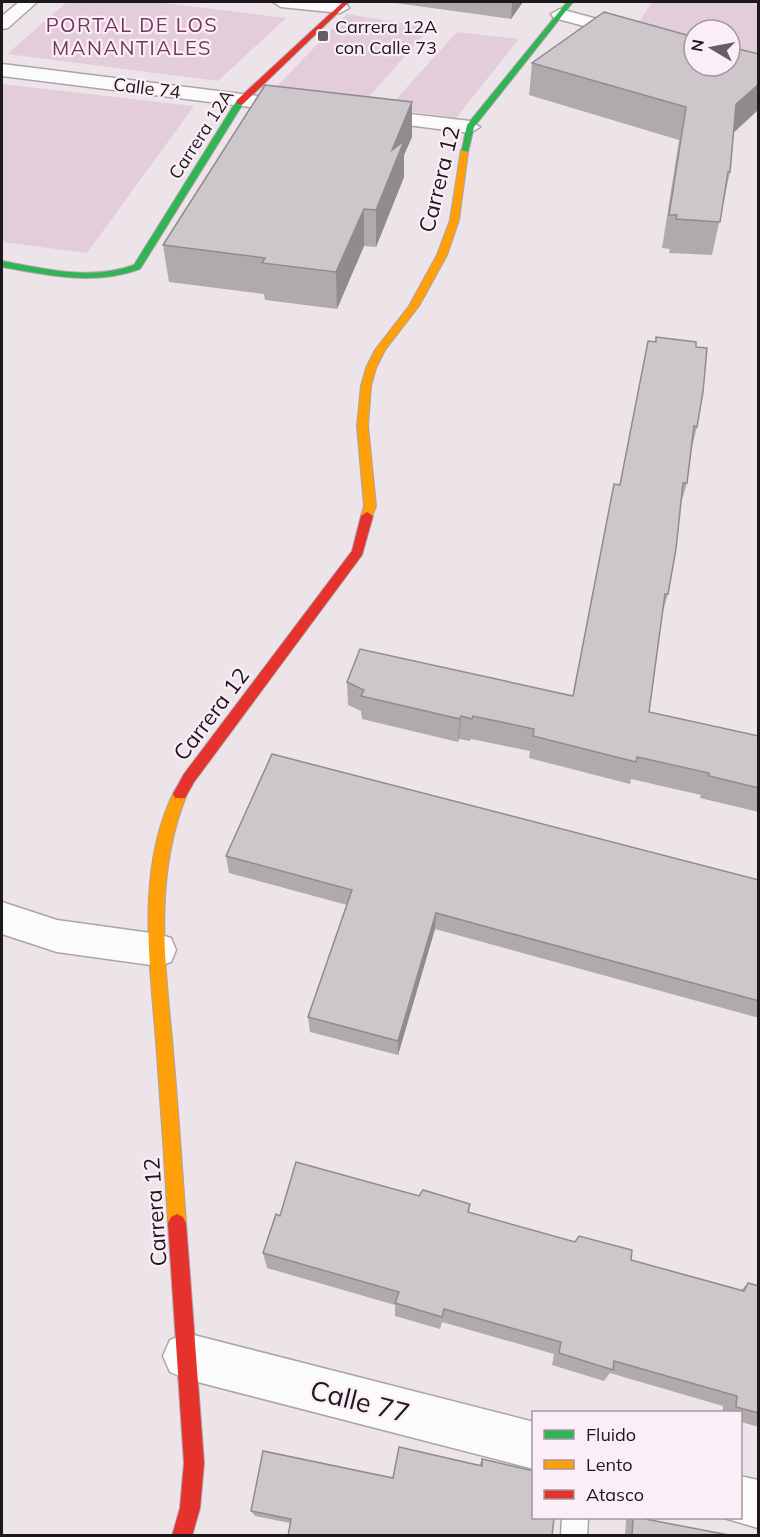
<svg xmlns="http://www.w3.org/2000/svg" width="760" height="1537" font-family="Mulish,sans-serif">
  <style>
    .green { fill: #e4cdda }
    .lines { fill: none; stroke-linecap: round; stroke-linejoin: round }
    .lane-casing { stroke: #aba5a8; stroke-width: 3 }
    .street-casing { stroke: #aba5a8; stroke-width: 3 }
    .fast-casing { stroke: #aba5a8; stroke-width: 2 }
    .slow-casing { stroke: #aba5a8; stroke-width: 2 }
    .jam-casing { stroke: #aba5a8; stroke-width: 2 }
    .lane { fill: #fcfbfc; fill-rule: evenodd }
    .street { fill: #fcfbfc; fill-rule: evenodd }
    .fast { fill: #30b455; fill-rule: evenodd }
    .slow { fill: #ff9f0a; fill-rule: evenodd }
    .jam { fill: #e5322d; fill-rule: evenodd }
    .wall { fill: #b0aaae }
    .shaded-wall { fill: #908b8d }
    .building { fill: #cdc6ca; stroke: #908b8d; stroke-width: 1.5 }
    .poi-dot { fill: #655f63; stroke: #fceef6; stroke-width: 2 }
    .labels { text-anchor: middle; dominant-baseline: central; stroke-width: 4.5; stroke-linejoin: round; paint-order: stroke }
    .far-poi-label { font-size: 18px; fill: #1d181b; stroke: #fceef6; text-anchor: start }
    .far-street-label { font-size: 18px; fill: #1d181b; stroke: #fceef6 }
    .far-neighbourhood-label { font-size: 20px; letter-spacing: 1.5px; fill: #73365d; stroke: #fceef6 }
    .street-label { font-size: 22px; fill: #1d181b; stroke: #fceef6 }
    .near-street-label { font-size: 27px; fill: #1d181b; stroke: #fceef6 }
  </style>
  <rect width="100%" height="100%" fill="#ece4e8"/>
  <path class="green" d="M 67,2 L 158,2 L 286,18 L 218,81 L 7,54 Z
    M 652,2 L 758,2 L 758,54 L 730,46 L 730,30 L 694,30 L 694,37 L 639,22 Z
    M 347,14 L 430,28 L 360,107 L 270,93 Z
    M 457,32 L 519,39 L 456,118 L 388,108 Z
    M 2,84 L 194,106 L 87,253 L 2,242 Z"/>
  <g class="lines">
    <g class="lane-casing">
      <path id="lane" d="M 562,1518 L 588,1518 L 587,1536 L 561,1536 Z"/>
    </g>
    <g class="street-casing">
      <path id="street" d="M 19,2 L 37,2 L 8,28 L 2,29 L 2,16 Z
        M 273,2 L 326,2 L 346,4 L 349,8 L 340,13 L 281,7 Z
        M 560,9 L 694,45 L 694,55 L 554,18 L 551,14 Z
        M 2,64 L 297,101 L 307,107 L 297,113 L 2,76 Z
        M 367,109 L 470,121 L 480,127 L 470,133 L 360,119 L 357,115 L 360,111 Z
        M 2,902 L 57,920 L 158,934 L 171,938 L 176,950 L 171,962 L 158,966 L 57,952 L 2,934 Z
        M 186,1333 L 534,1422 L 534,1469 L 186,1379 L 170,1372 L 163,1356 L 170,1340 Z
        M 740,1476 L 758,1480 L 758,1528 L 724,1518 L 740,1518 Z"/>
    </g>
    <g class="fast-casing">
      <path id="fast" d="M 567,2 L 573,2 L 474,127 L 468,152 L 461,154 L 467,125 Z
        M 237,100 L 244,102 L 140,269 C 93,286 49,275 2,267 L 2,261 C 46,269 90,281 134,265 Z"/>
    </g>
    <g class="slow-casing">
      <path id="slow" d="M 461,150 L 468,152 L 459,220 L 447,255 L 419,306 L 385,350 L 376,368 L 371,386 L 368,426 L 376,506 L 371,519 L 367,520 L 361,516 L 364,506 L 357,426 L 361,386 L 366,368 L 375,350 L 409,306 L 437,255 L 450,220 Z
        M 180,788 L 185,790 L 187,794 C 153,876 165,964 173,1050 C 178,1108 182,1165 186,1223 L 183,1229 L 177,1232 L 171,1229 L 168,1223 C 165,1167 161,1111 157,1055 C 151,968 134,870 175,790 Z"/>
    </g>
    <g class="jam-casing">
      <path id="jam" d="M 343,2 L 349,2 L 243,104 L 237,104 L 237,100 Z
        M 367,512 L 373,516 L 362,555 L 194,782 L 185,798 L 175,798 L 173,794 L 184,774 L 352,551 L 361,516 Z
        M 177,1214 L 183,1217 L 186,1223 L 204,1463 L 200,1508 L 192,1536 L 172,1536 L 180,1508 L 184,1463 L 168,1223 L 171,1217 Z"/>
    </g>
    <use href="#lane" class="lane"/>
    <use href="#street" class="street"/>
    <use href="#fast" class="fast"/>
    <use href="#slow" class="slow"/>
    <use href="#jam" class="jam"/>
  </g>
  <path class="wall" d="M 388,2 L 523,2 L 511,19 Z
    M 759,54 L 759,109 L 734,132 L 730,172 L 712,255 L 669,253 L 670,249 L 662,248 L 679,140 L 529,95 L 532,63 Z
    M 412,137 L 404,155 L 404,177 L 376,247 L 364,246 L 337,309 L 265,300 L 264,294 L 169,282 L 163,245 Z
    M 656,337 L 697,427 L 692,447 L 687,483 L 680,507 L 668,594 L 662,614 L 649,712 L 759,736 L 759,812 L 700,798 L 701,795 L 631,779 L 630,784 L 529,758 L 530,751 L 471,739 L 470,741 L 459,739 L 458,742 L 362,719 L 361,711 L 348,705 L 347,682 L 573,696 L 620,485 Z
    M 226,856 L 724,871 L 759,880 L 759,1018 L 435,929 L 398,1055 L 310,1032 L 308,1017 L 347,905 L 229,873 Z
    M 468,1213 L 631,1260 L 741,1290 L 748,1283 L 759,1286 L 759,1427 L 741,1422 L 741,1413 L 723,1413 L 723,1406 L 610,1373 L 604,1381 L 552,1365 L 554,1354 L 442,1322 L 440,1329 L 395,1316 L 395,1305 L 267,1268 L 263,1253 L 280,1216 Z
    M 482,1459 L 552,1536 L 290,1523 L 255,1516 L 251,1511 L 393,1478 L 479,1466 Z
    M 631,1518 L 640,1518 L 734,1536 L 625,1536 L 626,1520 Z"/>
  <path class="shaded-wall" d="M 512,2 L 523,2 L 511,19 Z
    M 759,84 L 759,109 L 729,137 L 736,104 Z
    M 412,102 L 412,137 L 404,155 L 404,177 L 376,247 L 376,210 L 392,150 Z
    M 364,209 L 364,246 L 337,309 L 336,272 Z
    M 461,716 L 459,739 L 458,742 L 460,719 Z
    M 436,913 L 435,929 L 398,1055 L 398,1041 Z"/>
  <path class="building" d="M 604,12 L 694,37 L 694,66 L 730,66 L 730,47 L 759,54 L 759,84 L 736,104 L 730,172 L 728,172 L 720,222 L 676,219 L 677,215 L 669,215 L 686,107 L 532,63 Z
    M 265,85 L 412,102 L 392,150 L 404,141 L 376,210 L 364,209 L 336,272 L 262,263 L 265,258 L 163,245 Z
    M 656,337 L 696,342 L 696,347 L 707,348 L 703,392 L 697,427 L 694,426 L 687,483 L 683,483 L 676,549 L 668,594 L 665,594 L 649,712 L 759,736 L 759,788 L 709,776 L 709,773 L 637,757 L 636,762 L 533,736 L 534,729 L 473,716 L 472,719 L 461,716 L 460,719 L 361,696 L 364,690 L 347,682 L 360,649 L 573,696 L 614,484 L 620,485 L 648,341 L 656,342 Z
    M 272,754 L 759,880 L 759,1001 L 436,913 L 398,1041 L 308,1017 L 352,890 L 226,856 Z
    M 296,1162 L 419,1196 L 423,1190 L 470,1204 L 468,1212 L 575,1242 L 579,1236 L 632,1250 L 631,1260 L 744,1291 L 748,1283 L 759,1286 L 759,1413 L 736,1407 L 737,1396 L 614,1361 L 613,1370 L 559,1353 L 561,1342 L 444,1309 L 442,1317 L 395,1303 L 399,1292 L 263,1253 L 276,1214 L 280,1216 Z
    M 399,1447 L 482,1466 L 482,1459 L 534,1471 L 534,1518 L 554,1518 L 552,1536 L 288,1536 L 291,1519 L 251,1511 L 263,1451 L 393,1478 Z
    M 633,1518 L 640,1518 L 734,1536 L 632,1536 Z"/>
  <rect class="poi-dot" x="317" y="30" width="12" height="12" rx="3"/>
  <g class="labels">
    <g class="far-poi-label">
      <text x="335" y="26">Carrera 12A<tspan x="335" dy="21">con Calle 73</tspan></text>
    </g>
    <g class="far-street-label">
      <text transform="translate(147 88) rotate(7)">Calle 74</text>
      <text transform="translate(201 134) rotate(-57)">Carrera 12A</text>
    </g>
    <g class="far-neighbourhood-label">
      <text x="132" y="24">PORTAL DE LOS<tspan x="132" dy="23">MANANTIALES</tspan></text>
    </g>
    <g class="street-label">
      <text transform="translate(439 179) rotate(-76)">Carrera 12</text>
      <text transform="translate(211 714) rotate(-53)">Carrera 12</text>
      <text transform="translate(155 1212) rotate(-94)">Carrera 12</text>
    </g>
    <g class="near-street-label">
      <text transform="translate(360 1401) rotate(14)">Calle 77</text>
    </g>
  </g>
  <rect width="760" height="1537" fill="none" stroke="#1d181b" stroke-width="6"/>
  <rect x="532" y="1411" width="210" height="108" fill="#fceef6" stroke="#a3989e" stroke-width="1.5"/>
  <rect x="544" y="1430" width="30" height="9" fill="#30b455" stroke="#a3989e" stroke-width="1.5"/>
  <text x="586" y="1441" font-size="18" fill="#1d181b">Fluido</text>
  <rect x="544" y="1460" width="30" height="9" fill="#ff9f0a" stroke="#a3989e" stroke-width="1.5"/>
  <text x="586" y="1471" font-size="18" fill="#1d181b">Lento</text>
  <rect x="544" y="1490" width="30" height="9" fill="#e5322d" stroke="#a3989e" stroke-width="1.5"/>
  <text x="586" y="1501" font-size="18" fill="#1d181b">Atasco</text>
  <g transform="translate(712 48) rotate(280)"><circle r="28" fill="#fceef6" stroke="#a3989e" stroke-width="1.5"/>
  <path d="M0-4.5L10 22L0 15L-10 22Z" fill="#655f63"/>
  <text y="-9" font-size="16" font-weight="bold" text-anchor="middle" fill="#1d181b">N</text>
  </g>
</svg>
